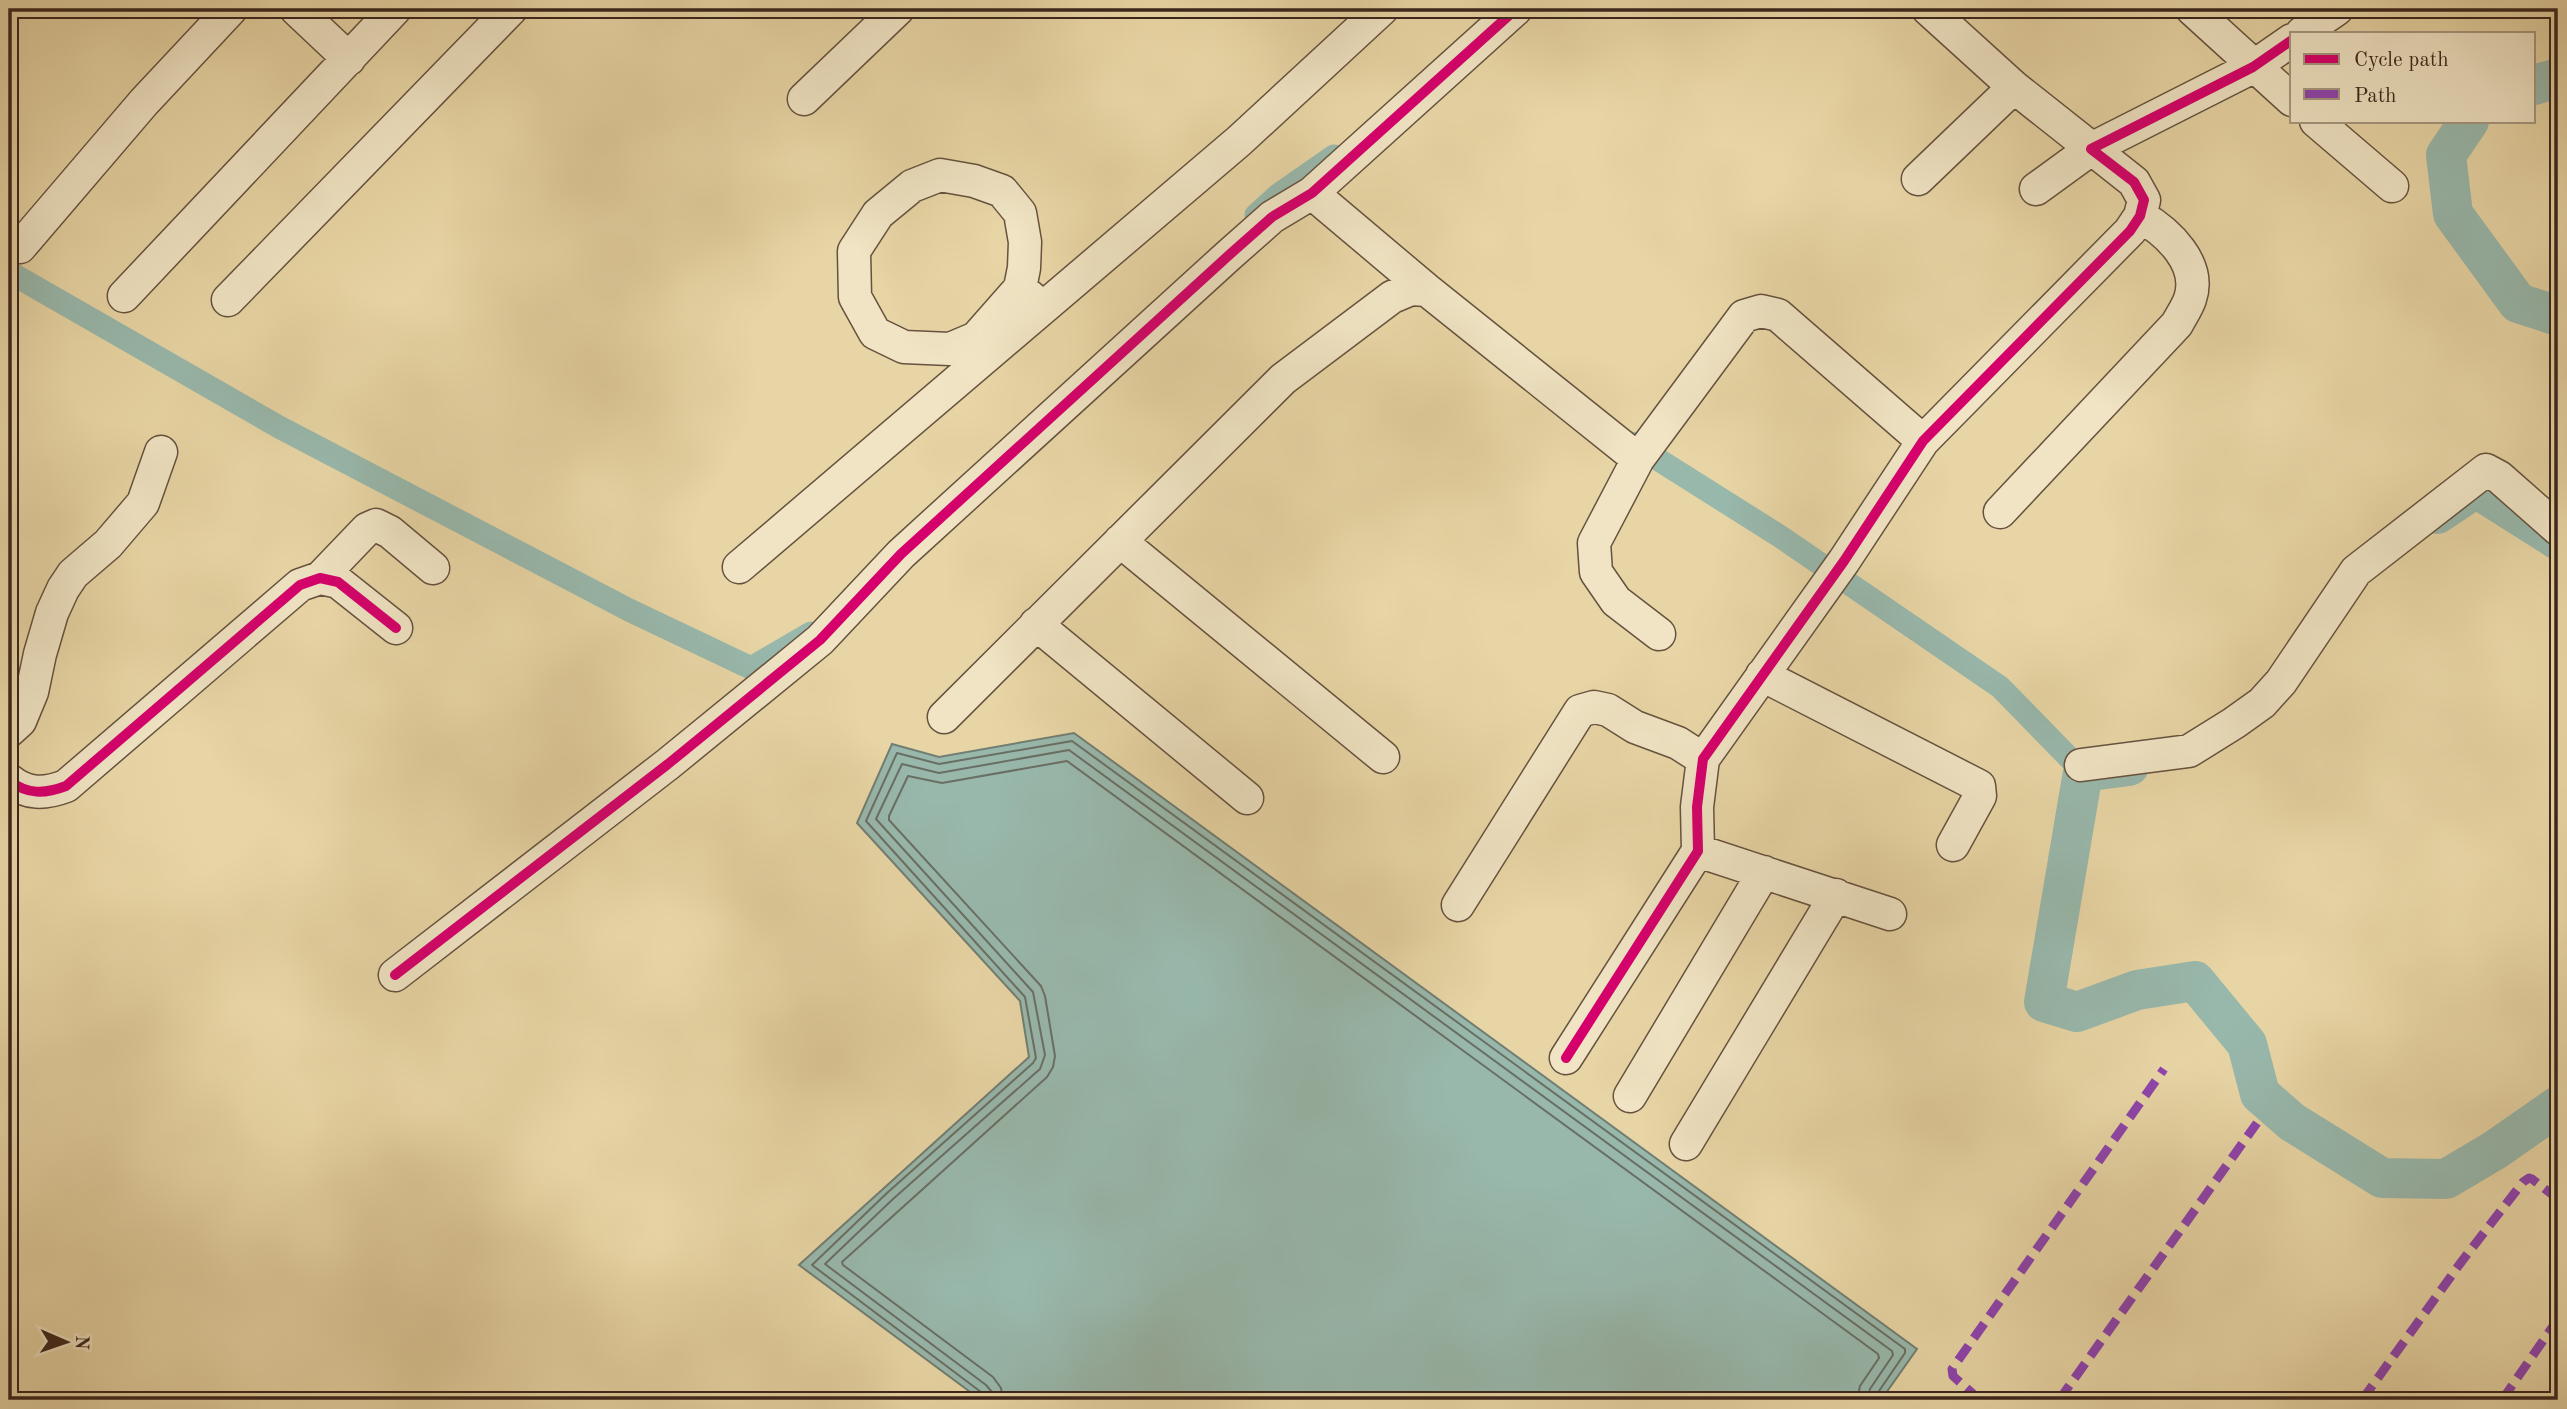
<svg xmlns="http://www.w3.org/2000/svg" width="2567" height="1409" font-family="'Old Standard TT',serif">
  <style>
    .water { fill: #98b8ac; stroke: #727e73; stroke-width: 2 }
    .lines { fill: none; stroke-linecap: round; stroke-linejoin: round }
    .shore { stroke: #696f64; stroke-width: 2 }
    .canal { stroke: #98b8ac; stroke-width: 23 }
    .river { stroke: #98b8ac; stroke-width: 40 }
    .minor-casing { stroke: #66523f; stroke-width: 35 }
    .minor { stroke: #f0e4c4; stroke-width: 32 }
    .quiet { stroke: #8e44ad; stroke-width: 9; stroke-dasharray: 18 9; stroke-linecap: butt }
    .cycleway-casing { stroke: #f0e4c4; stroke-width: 15 }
    .cycleway { stroke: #d6006c; stroke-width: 10 }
  </style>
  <rect width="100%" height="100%" fill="#e8d5a5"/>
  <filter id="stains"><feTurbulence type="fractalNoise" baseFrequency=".00286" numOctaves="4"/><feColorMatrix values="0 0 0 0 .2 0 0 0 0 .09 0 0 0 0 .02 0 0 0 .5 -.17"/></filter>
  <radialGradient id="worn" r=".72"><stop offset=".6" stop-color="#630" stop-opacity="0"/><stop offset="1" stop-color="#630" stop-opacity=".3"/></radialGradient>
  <path class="water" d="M 1074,733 L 1917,1349 L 1881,1400 L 981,1400 L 799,1265 L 1029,1057 L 1020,1001 L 857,823 L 892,744 L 939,757 Z"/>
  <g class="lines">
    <path class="shore" d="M 984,1400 L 981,1392 L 812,1265 L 887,1193 L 1033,1063 L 1036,1058 L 1025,997 L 866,821 L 897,753 L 939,764 L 1072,741 L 1905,1349 L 1905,1353 L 1877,1394 L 1876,1400
      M 993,1400 L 992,1392 L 986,1385 L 825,1264 L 893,1199 L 1040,1069 L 1045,1055 L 1033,992 L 876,819 L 902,764 L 939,773 L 1069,750 L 1892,1351 L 1893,1355 L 1870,1389 L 1867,1400
      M 1003,1400 L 1001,1388 L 993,1377 L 843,1265 L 842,1262 L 1047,1077 L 1053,1067 L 1055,1056 L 1045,996 L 1041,986 L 889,820 L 889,816 L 908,776 L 942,783 L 1067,761 L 1878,1354 L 1879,1358 L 1860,1386 L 1857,1400"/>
    <path class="canal" d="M 1256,215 L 1278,195 L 1334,156
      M 9,272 L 279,427 L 629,610 L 751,668 L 811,633
      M 1632,443 L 1781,537 L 2000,687 L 2083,772"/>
    <path class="river" d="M 2534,85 L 2558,78
      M 2469,121 L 2446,155 L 2453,214 L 2518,303 L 2558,316
      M 2437,514 L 2476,488 L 2558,540
      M 2129,766 L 2083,772 L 2044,1002 L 2077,1012 L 2137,990 L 2195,981 L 2247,1044 L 2260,1094 L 2292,1122 L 2382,1178 L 2446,1179 L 2495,1150 L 2558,1106"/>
    <g class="minor-casing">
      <path id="minor" d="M 296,9 L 349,59
        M 2192,9 L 2292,100
        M 2302,33 L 2337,9
        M 804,99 L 898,9
        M 2316,121 L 2392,186
        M 1918,179 L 2014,87
        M 2036,189 L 2091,149 L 2253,67 L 2292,40
        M 1312,193 L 1427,290 L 1638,459
        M 20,247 L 144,102 L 231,9
        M 1020,288 L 1024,268 L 1025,242 L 1020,213 L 1002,191 L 974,181 L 940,175 L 912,186 L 878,214 L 854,251 L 855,297 L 875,333 L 904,347 L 950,349 L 976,338 L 1020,288 L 1043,308
        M 124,296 L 395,9
        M 228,300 L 511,9
        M 2000,512 L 2177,324 C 2181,316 2187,308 2190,299 C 2202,264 2168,232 2140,216
        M 1120,541 L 1383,757
        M 739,567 L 1239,141 L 1382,9
        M 320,578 L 367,529 L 376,525 L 390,532 L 433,568
        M 1036,624 L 1247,798
        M 1659,634 L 1616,601 L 1596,572 L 1594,543 L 1638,459 L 1744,316 L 1761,311 L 1778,315 L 1923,441
        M 1762,675 L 1979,786 L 1980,796 L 1953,845
        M 944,717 L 1283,379 L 1392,297 L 1411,289 L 1427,290
        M 9,731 L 20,721 L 32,692 L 40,654 L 52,613 L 63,589 L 73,574 L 108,544 L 143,503 L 161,452
        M 2081,765 L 2189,751 L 2234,723 L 2262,703 L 2281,682 L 2356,571 L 2486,470 L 2499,477 L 2558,529
        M 9,780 C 27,795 45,794 66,786 L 300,585 L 320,578 L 338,582 L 396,628
        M 1698,851 L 1890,914
        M 1458,905 L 1580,711 L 1594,707 L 1608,710 L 1635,727 L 1678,743 L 1703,759
        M 395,975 L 668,764 L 820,640 L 901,554 L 1228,256 L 1272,217 L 1312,193 L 1516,9
        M 1566,1058 L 1698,851 L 1697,807 L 1703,759 L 1844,561 L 1923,441 L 2130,231 L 2140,216 L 2144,200 L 2134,182 L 2014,87 L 1928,9
        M 1630,1096 L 1764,872
        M 1686,1144 L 1836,895"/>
    </g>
    <use href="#minor" class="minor"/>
    <path class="quiet" d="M 1980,1400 L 1953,1376 L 1952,1369 L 2164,1069
      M 2059,1400 L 2257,1123
      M 2362,1400 L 2462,1261 L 2523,1182 L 2529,1178 L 2532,1179 L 2558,1199
      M 2502,1400 L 2558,1319"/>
    <g class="cycleway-casing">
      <path id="cycleway" d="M 9,780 C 27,795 45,794 66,786 L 300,585 L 320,578 L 338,582 L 396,628
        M 395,975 L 668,764 L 820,640 L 901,554 L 1228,256 L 1272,217 L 1312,193 L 1516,9
        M 1566,1058 L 1698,851 L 1697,807 L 1703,759 L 1844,561 L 1923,441 L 2130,231 L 2140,216 L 2144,200 L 2134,182 L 2091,149 L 2253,67 L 2292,40"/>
    </g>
    <use href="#cycleway" class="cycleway"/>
  </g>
  <rect width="2567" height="1409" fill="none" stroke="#e8d5a5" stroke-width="35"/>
  <rect x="10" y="10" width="2546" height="1388" fill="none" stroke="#3a261d" stroke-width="3.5"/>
  <rect x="18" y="18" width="2532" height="1374" fill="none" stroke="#3a261d" stroke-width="2"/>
  <rect x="2290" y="32" width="245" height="91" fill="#f0e4c4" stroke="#a79881" stroke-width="2"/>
  <rect x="2304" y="54" width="35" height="10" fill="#d6006c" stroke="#a79881" stroke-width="2"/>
  <text x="2354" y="66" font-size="21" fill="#3a261d">Cycle path</text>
  <rect x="2304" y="89" width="35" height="10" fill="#8e44ad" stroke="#a79881" stroke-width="2"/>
  <text x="2354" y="102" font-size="21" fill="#3a261d">Path</text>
  <g transform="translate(66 1342) rotate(92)" stroke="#f0e4c4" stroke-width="5" paint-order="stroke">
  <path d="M0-5L12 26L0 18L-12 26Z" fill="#3a261d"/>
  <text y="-10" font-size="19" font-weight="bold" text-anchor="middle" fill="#3a261d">N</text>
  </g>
  <rect width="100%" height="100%" filter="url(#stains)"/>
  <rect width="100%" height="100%" fill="url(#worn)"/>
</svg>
